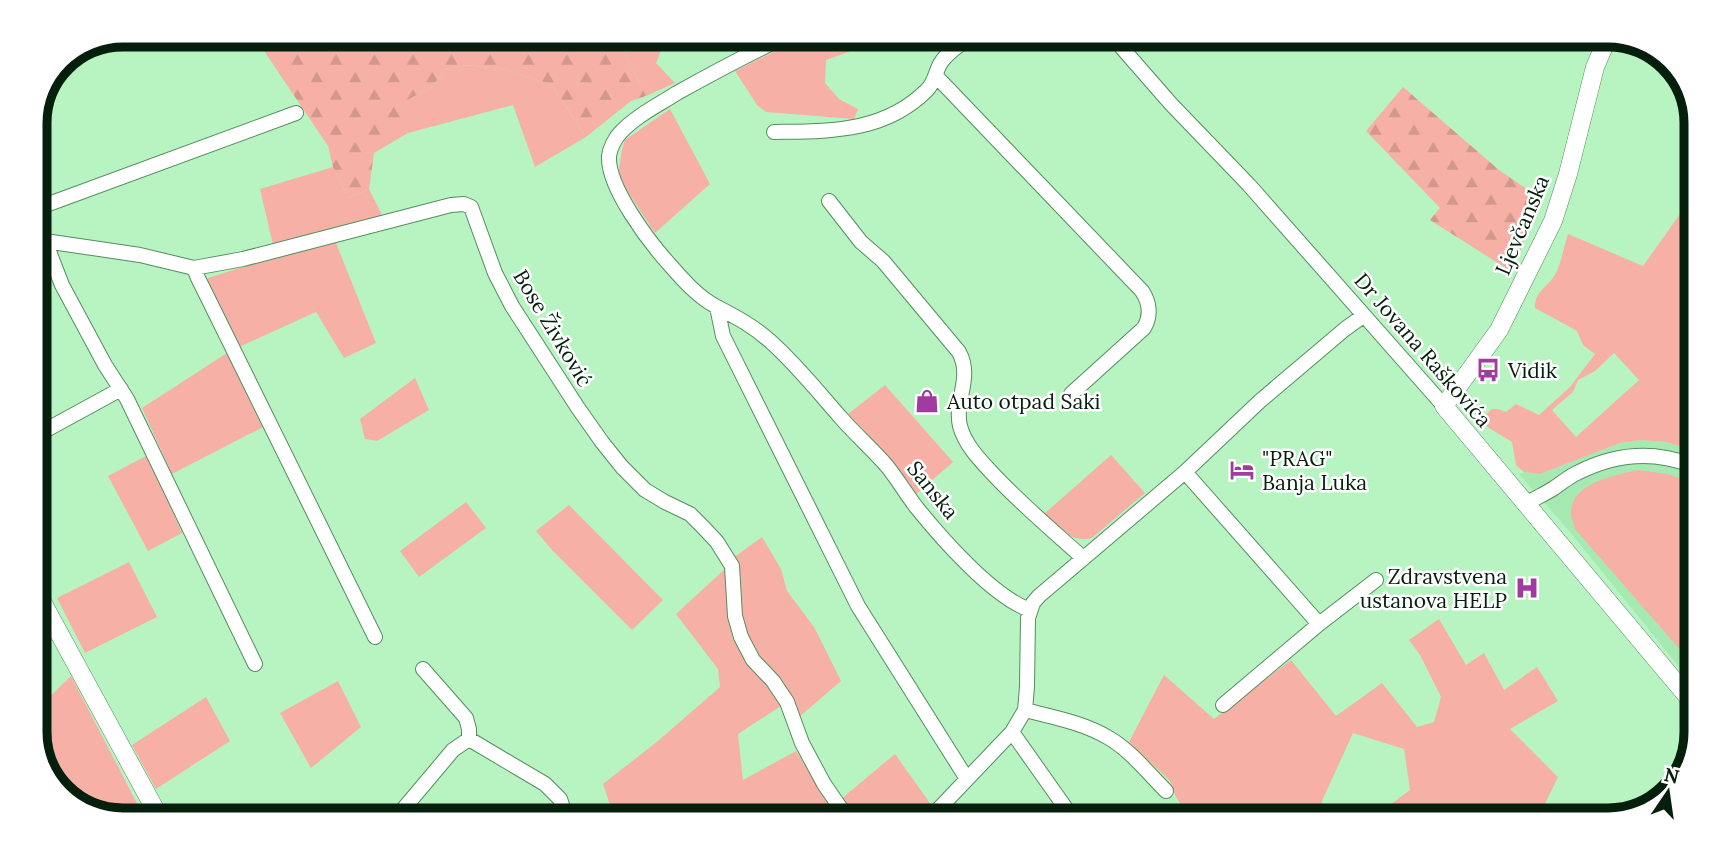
<svg xmlns="http://www.w3.org/2000/svg" width="1731" height="855" font-family="Lora,serif">
  <style>
    .built { fill: #a6e9b2 }
    .green { fill: #f7b0a5; fill-rule: evenodd }
    .forest { fill: url(#forest-firs) }
    .lines { fill: none; stroke-linecap: round; stroke-linejoin: round }
    .minor-casing { stroke: #548d5f; stroke-width: 16 }
    .tertiary-casing { stroke: #548d5f; stroke-width: 19 }
    .minor { stroke: #fff; stroke-width: 14 }
    .tertiary { stroke: #fff; stroke-width: 18 }
    .labels { text-anchor: middle; dominant-baseline: central; stroke-width: 5; stroke-linejoin: round; paint-order: stroke }
    .street-label { font-size: 21px; fill: #061e0c; stroke: #fff }
    .poi-label { font-size: 21px; fill: #061e0c; stroke: #fff; text-anchor: start }
    .rim { fill: none; stroke: #061e0c; stroke-width: 9 }
  </style>
  <defs>
    <pattern id="forest-firs" width="22" height="20" patternUnits="userSpaceOnUse" patternTransform="scale(1.75)"><rect width="22" height="20" fill="#f7b0a5"/><path d="M5 1l3.5 6h-7zM16 11l3.5 6h-7z" fill="#d2978d"/></pattern>
  </defs>
  <rect width="100%" height="100%" fill="#b7f4c1"/>
  <path class="built" d="M 1641,440 L 1666,442 L 1691,449 L 1688,678 L 1570,532 L 1519,474 L 1524,472 L 1540,474 L 1620,443 Z"/>
  <path class="green" d="M 618,38 L 666,38 L 656,63 L 675,83 L 646,96 Z
    M 799,39 L 863,39 L 862,47 L 826,60 L 825,83 L 839,99 L 858,109 L 854,119 L 766,112 L 757,105 L 735,71 Z
    M 466,65 L 507,70 L 552,85 L 586,137 L 535,167 L 513,105 L 408,133 L 396,105 L 431,88 L 445,70 Z
    M 670,109 L 710,184 L 655,233 L 621,182 L 619,170 L 622,149 L 625,140 Z
    M 333,167 L 348,198 L 369,189 L 383,217 L 273,245 L 260,189 Z
    M 1695,193 L 1691,449 L 1666,442 L 1641,440 L 1620,443 L 1540,474 L 1524,472 L 1519,468 L 1516,465 L 1512,442 L 1484,425 L 1483,417 L 1492,409 L 1498,409 L 1506,412 L 1516,404 L 1539,415 L 1570,387 L 1595,354 L 1583,345 L 1577,331 L 1535,308 C 1534,294 1544,289 1552,279 C 1560,270 1564,246 1568,234 L 1643,266 ZM 1614,353 L 1639,380 L 1576,437 L 1552,410 L 1573,392 L 1578,380 L 1595,371 Z
    M 336,243 L 376,343 L 344,358 L 316,312 L 239,347 L 207,283 L 208,278 L 277,256 Z
    M 227,353 L 263,427 L 172,474 L 142,408 Z
    M 415,378 L 429,410 L 377,441 L 365,439 L 360,419 Z
    M 885,385 L 953,462 L 914,496 L 888,456 L 848,414 Z
    M 148,455 L 182,533 L 148,551 L 108,476 Z
    M 1111,455 L 1145,493 L 1092,538 C 1071,544 1058,526 1044,514 Z
    M 1637,470 L 1668,474 L 1691,482 L 1689,660 L 1575,529 C 1574,524 1571,518 1571,513 C 1571,483 1614,476 1637,470 Z
    M 466,502 L 486,528 L 419,577 L 400,551 Z
    M 569,505 L 663,600 L 632,630 L 552,550 L 536,531 Z
    M 762,537 L 781,569 L 787,591 L 814,627 L 841,681 L 798,718 L 758,656 L 740,622 L 738,606 L 741,576 L 733,558 Z
    M 129,562 L 157,617 L 85,653 L 57,598 Z
    M 726,568 L 732,637 L 749,663 L 769,685 L 781,706 L 738,734 L 743,780 L 796,751 L 836,815 L 613,814 L 603,784 L 658,741 L 720,687 L 718,669 L 676,614 Z
    M 1439,619 L 1466,665 L 1484,653 L 1504,690 L 1537,667 L 1558,701 L 1510,729 L 1558,777 L 1537,820 L 1371,819 L 1410,790 L 1404,749 L 1353,733 L 1322,801 L 1321,818 L 1190,818 L 1176,797 L 1170,781 L 1129,742 L 1164,675 L 1214,719 L 1291,660 L 1336,716 L 1382,683 L 1417,727 L 1434,722 L 1441,697 L 1420,655 L 1409,640 Z
    M 71,676 L 141,811 L 85,811 L 50,781 L 35,738 L 35,711 Z
    M 338,681 L 361,727 L 311,768 L 280,713 Z
    M 206,697 L 230,741 L 156,789 L 132,745 Z
    M 895,754 L 932,806 L 921,816 L 858,816 L 841,799 Z"/>
  <path class="forest" d="M 254,36 L 618,38 L 646,96 L 631,101 L 586,137 L 552,85 L 507,70 L 466,65 L 445,70 L 431,88 L 397,105 L 408,133 L 374,153 L 369,189 L 348,198 L 333,167 L 328,146 Z
    M 1403,87 L 1499,170 L 1540,198 L 1512,272 L 1430,220 L 1440,208 L 1366,131 Z"/>
  <g class="lines">
    <g class="minor-casing">
      <path id="minor" d="M 780,39 C 745,56 711,74 677,93 C 658,105 636,116 621,132 C 615,138 610,148 609,156 C 607,187 650,243 670,265 C 684,281 698,297 717,307 C 738,318 753,326 770,341 C 797,365 819,393 842,419 C 856,435 872,449 886,465 C 897,478 906,494 917,508 C 942,539 993,597 1030,610
        M 1116,41 L 1171,104 L 1249,185 L 1444,406
        M 936,76 L 1142,291 C 1150,303 1151,316 1144,328 L 1071,394
        M 774,132 C 829,131 884,133 927,90 C 934,83 935,75 939,66 C 944,55 957,47 966,40
        M 829,201 L 861,242 L 883,261 L 959,352 C 973,378 954,400 960,426 C 965,445 980,460 993,474 C 1021,504 1052,530 1083,558
        M 35,209 L 296,113
        M 35,237 L 45,241 L 140,255 L 194,268 L 243,259 L 451,205 L 464,204 L 471,207 L 495,273 L 512,306 L 578,408 L 602,442 L 622,467 L 645,490 L 665,502 L 690,514 L 704,528 L 717,542 L 732,566 L 735,616 L 741,637 L 753,660 L 773,681 L 787,702 L 802,743 L 824,784 L 846,816
        M 45,241 L 62,285 L 105,365 L 127,399 L 255,664
        M 194,268 L 198,278 L 375,637
        M 717,307 L 723,336 L 858,606 L 967,779
        M 35,436 L 121,389
        M 1185,472 L 1319,624
        M 1526,504 C 1535,498 1545,494 1554,488 C 1562,483 1568,477 1577,473 C 1614,454 1652,450 1691,465
        M 423,669 L 466,718 L 469,729 L 469,739 L 545,784 L 560,799 L 565,814
        M 1223,705 L 1319,624 L 1376,580
        M 1025,710 C 1053,717 1084,723 1109,738 C 1131,751 1148,773 1166,791
        M 1012,732 L 1072,817
        M 400,813 L 453,750 L 469,739
        M 932,816 L 1012,732 L 1025,710 L 1027,687 L 1028,618 L 1033,603 L 1039,596 L 1185,472 L 1260,401 L 1345,329 L 1363,316"/>
    </g>
    <g class="tertiary-casing">
      <path id="tertiary" d="M 1605,44 L 1595,67 L 1568,174 L 1553,221 L 1499,330 L 1444,406 L 1688,697
        M 35,589 L 156,811"/>
    </g>
    <use href="#minor" class="minor"/>
    <use href="#tertiary" class="tertiary"/>
  </g>
  <defs>
    <g id="bus-bare" transform="scale(1.89)"><path d="M-5-6H5V4H4V6H2V4H-2V6H-4V4H-5ZM-3.5-4V0h7V-4ZM-3.5 1.2v1.5H-2V1.2ZM2 1.2v1.5H3.5V1.2Z" fill="#a23b9f" stroke="#fff" stroke-width="2.5" paint-order="stroke"/></g>
    <g id="shop-bare" transform="scale(1.89)"><path d="M-5-2.5h2.3a2.7 3.5 0 0 1 5.4 0H5L5.5 6h-11ZM-1.5-2.5h3a1.5 2.3 0 0 0-3 0Z" fill="#a23b9f" stroke="#fff" stroke-width="2.5" paint-order="stroke"/></g>
    <g id="hotel-bare" transform="scale(1.89)"><path d="M-6-4.5h1.5V1H6V5H4.5V3h-9V5H-6ZM-4 0a1.8 1.8 0 1 1 3.6 0ZM.5 0V-2.5h3Q6-2.5 6 0Z" fill="#a23b9f" stroke="#fff" stroke-width="2.5" paint-order="stroke"/></g>
    <g id="hospital-bare" transform="scale(1.89)"><path d="M-5-5h3v3.5h4V-5h3V5h-3V1.5h-4V5h-3Z" fill="#a23b9f" stroke="#fff" stroke-width="2.5" paint-order="stroke"/></g>
  </defs>
  <g fill-rule="evenodd">
    <use href="#bus-bare" x="1488" y="370"/>
    <use href="#shop-bare" x="927" y="401"/>
    <use href="#hotel-bare" x="1242" y="470"/>
    <use href="#hospital-bare" x="1527" y="588"/>
  </g>
  <g class="labels">
    <g class="street-label">
      <text transform="translate(1522 225) rotate(-67)">Ljevčanska</text>
      <text transform="translate(553 328) rotate(59)">Bose Živković</text>
      <text transform="translate(1423 350) rotate(49)">Dr Jovana Raškovića</text>
      <text transform="translate(933 490) rotate(51)">Sanska</text>
    </g>
    <g class="poi-label">
      <text x="1508" y="370">Vidik</text>
      <text x="947" y="401">Auto otpad Saki</text>
      <text x="1262" y="458">"PRAG"<tspan x="1262" dy="24">Banja Luka</tspan></text>
      <text x="1507" y="576" text-anchor="end">Zdravstvena<tspan x="1507" dy="24">ustanova HELP</tspan></text>
    </g>
  </g>
  <path d="M0 0H1731V855H0ZM123 47H1608A76 76 0 0 1 1684 123V732A76 76 0 0 1 1608 808H123A76 76 0 0 1 47 732V123A76 76 0 0 1 123 47Z" fill="#fff" fill-rule="evenodd"/>
  <path class="rim" d="M123 47H1608A76 76 0 0 1 1684 123V732A76 76 0 0 1 1608 808H123A76 76 0 0 1 47 732V123A76 76 0 0 1 123 47Z"/>
  <g transform="translate(1668 792) rotate(13)" stroke="#ffffff" stroke-width="5" paint-order="stroke">
  <path d="M0-5L12 26L0 18L-12 26Z" fill="#061e0c"/>
  <text y="-10" font-size="19" font-weight="bold" text-anchor="middle" fill="#061e0c">N</text>
  </g>
</svg>
